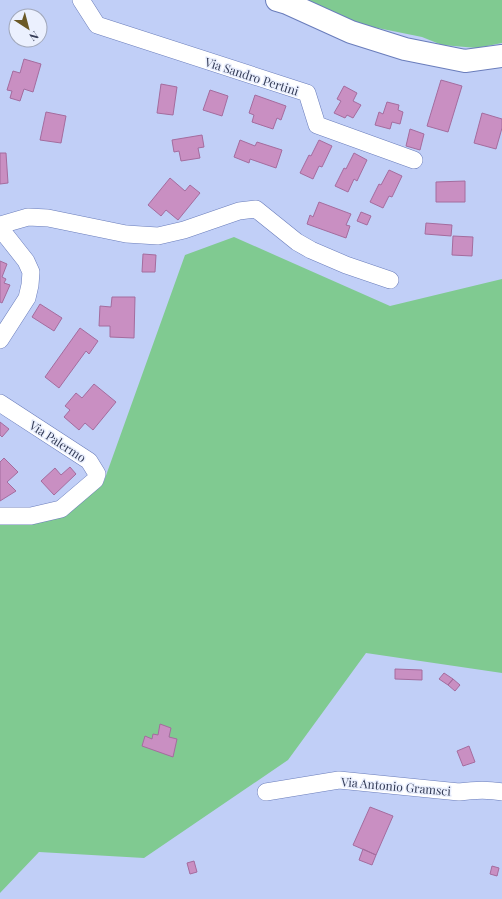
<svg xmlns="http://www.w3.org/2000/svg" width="502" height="899" font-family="'Playfair Display',serif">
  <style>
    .green { fill: #80ca91 }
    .building { fill: #c98fc2; stroke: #a46c9e }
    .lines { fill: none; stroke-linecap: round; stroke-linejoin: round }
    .minor-casing { stroke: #6a7dbb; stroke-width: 18 }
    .tertiary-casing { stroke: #6a7dbb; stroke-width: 24 }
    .minor { stroke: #fff; stroke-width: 17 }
    .tertiary { stroke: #fff; stroke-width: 22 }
    .labels { text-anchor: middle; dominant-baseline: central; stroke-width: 3; stroke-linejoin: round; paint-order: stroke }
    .street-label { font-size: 12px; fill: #333b56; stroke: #ebf0fe }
  </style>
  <rect width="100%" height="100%" fill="#c1cff7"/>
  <path class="green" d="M 305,0 L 502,0 L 502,43 L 477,48 L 442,45 L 422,37 L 358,24 Z
    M 234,237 L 390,306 L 502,279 L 502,673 L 366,653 L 288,760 L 144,858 L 39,852 L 0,893 L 0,522 L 62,513 L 104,481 L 185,255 Z"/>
  <path class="building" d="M 24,59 L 41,64 L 33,92 L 24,89 L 20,101 L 10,98 L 12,91 L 7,90 L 13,71 L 20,73 Z
    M 441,80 L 462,86 L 448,132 L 427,126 Z
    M 161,84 L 177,87 L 173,115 L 157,113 Z
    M 344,86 L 357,93 L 353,101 L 361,105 L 353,118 L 347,115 L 345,118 L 334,113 L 341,101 L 337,99 Z
    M 210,90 L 228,96 L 222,116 L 203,110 Z
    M 255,95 L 286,106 L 281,120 L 277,118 L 273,129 L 252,122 L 254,115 L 249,113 Z
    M 387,102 L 399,105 L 398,110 L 403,112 L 400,124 L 392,122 L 390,129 L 375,125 L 379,112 L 383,114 Z
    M 46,112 L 66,116 L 61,143 L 40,140 Z
    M 482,113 L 502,119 L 502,128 L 496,149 L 474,143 Z
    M 410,129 L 424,134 L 420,150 L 406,146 Z
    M 202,135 L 204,147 L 198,148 L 200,158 L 181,161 L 179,151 L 174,152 L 172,140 Z
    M 240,140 L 255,146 L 257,142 L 282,150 L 276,168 L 250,159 L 249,163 L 234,157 Z
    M 319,140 L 332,146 L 322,167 L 319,166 L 313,179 L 300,173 L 309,155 L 311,156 Z
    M 0,153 L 6,153 L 8,183 L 0,184 Z
    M 354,153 L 367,160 L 357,181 L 354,179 L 348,192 L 335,186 L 344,168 L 346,169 Z
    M 389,170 L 402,176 L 392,197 L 389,196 L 383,208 L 370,202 L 379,184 L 381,185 Z
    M 170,178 L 185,191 L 190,185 L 200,193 L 178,220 L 166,210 L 161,216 L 148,205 Z
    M 465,181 L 465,202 L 436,202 L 436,182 Z
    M 319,202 L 351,214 L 346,225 L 350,226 L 346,238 L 307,224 L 310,215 L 313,217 Z
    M 361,212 L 371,216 L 367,225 L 357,221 Z
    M 426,223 L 452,225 L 451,236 L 425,234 Z
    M 453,236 L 473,237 L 472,256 L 452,255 Z
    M 143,254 L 156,255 L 155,272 L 142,272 Z
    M 0,261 L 7,264 L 2,277 L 6,279 L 4,283 L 10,285 L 2,303 L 0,302 Z
    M 112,297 L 135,297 L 134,338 L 110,337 L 110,326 L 99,326 L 100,306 L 111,307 Z
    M 40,304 L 62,318 L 54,331 L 32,317 Z
    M 80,328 L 98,341 L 89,354 L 86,351 L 59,388 L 45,377 Z
    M 94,384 L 116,402 L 93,430 L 85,423 L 79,430 L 64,417 L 70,410 L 65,406 L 76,393 L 82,398 Z
    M 0,422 L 9,429 L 2,437 L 0,435 Z
    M 4,458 L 18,472 L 7,482 L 16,491 L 0,501 L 0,462 Z
    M 70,467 L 76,474 L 54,495 L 41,481 L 55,468 L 61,475 Z
    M 395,669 L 422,670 L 422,680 L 395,679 Z
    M 444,673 L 453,679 L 448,685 L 439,679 Z
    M 453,679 L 460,685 L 455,691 L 448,685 Z
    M 160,724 L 171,728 L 169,737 L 177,739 L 173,757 L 142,746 L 145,736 L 152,739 L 153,734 L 158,735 Z
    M 469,746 L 475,762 L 463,766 L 457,751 Z
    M 370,807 L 393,816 L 376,855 L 353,845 Z
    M 363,849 L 376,855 L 372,865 L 359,860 Z
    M 194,861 L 197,872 L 190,874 L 187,863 Z
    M 492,866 L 499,868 L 497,876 L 490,874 Z"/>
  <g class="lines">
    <g class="minor-casing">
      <path id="minor" d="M 81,0 L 97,25 L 307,93 L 317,125 L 414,160
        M 0,225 L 28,217 L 48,218 L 126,234 L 158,236 L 184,230 L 239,211 L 256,209 L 297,242 L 311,250 L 346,265 L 390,280
        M 0,228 L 26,261 L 31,272 L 30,285 L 27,298 L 0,340
        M 0,403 L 89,461 L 97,474 L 95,480 L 61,509 L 31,516 L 0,516
        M 266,792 L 339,780 L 459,792 C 473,790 487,789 502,792"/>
    </g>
    <g class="tertiary-casing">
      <path id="tertiary" d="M 277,0 L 287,3 L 351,32 L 405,49 L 465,61 L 502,56"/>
    </g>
    <use href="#minor" class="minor"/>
    <use href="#tertiary" class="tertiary"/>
  </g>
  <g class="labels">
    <g class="street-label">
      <text transform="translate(252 76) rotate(18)">Via Sandro Pertini</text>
      <text transform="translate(58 441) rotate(33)">Via Palermo</text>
      <text transform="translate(396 786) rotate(5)">Via Antonio Gramsci</text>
    </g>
  </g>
  <g transform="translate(28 28) rotate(144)"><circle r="19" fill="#ebf0fe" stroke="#a1a8bb"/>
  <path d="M0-3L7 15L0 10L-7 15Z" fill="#6b5927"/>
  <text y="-6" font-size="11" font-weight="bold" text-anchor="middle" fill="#333b56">N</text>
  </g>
</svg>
